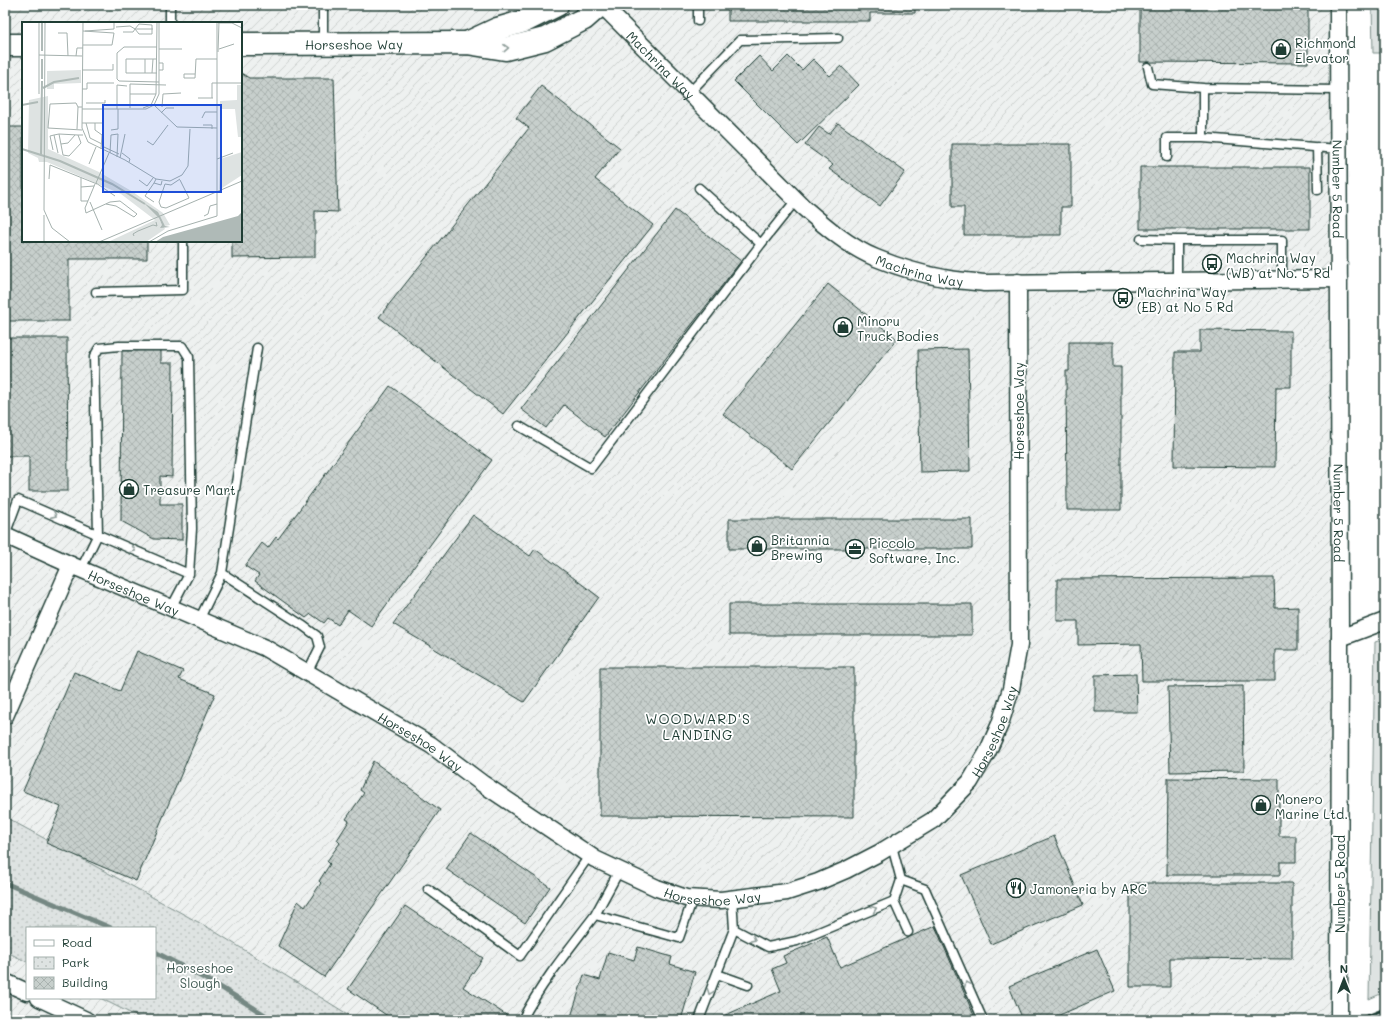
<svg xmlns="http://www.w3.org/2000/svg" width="1390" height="1025" font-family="Mali,sans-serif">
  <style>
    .industrial { fill: url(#industrial-furrows); fill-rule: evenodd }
    .green { fill: #dee3e2; stroke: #7e908b }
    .park { fill: url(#park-dots); stroke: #7e908b }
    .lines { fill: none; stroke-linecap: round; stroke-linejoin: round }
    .stream { stroke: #758883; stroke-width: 5 }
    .building { fill: url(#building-cross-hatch); stroke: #1f3d34 }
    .lane-casing { stroke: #1f3d34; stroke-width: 11 }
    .street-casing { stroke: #1f3d34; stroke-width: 19 }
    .secondary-casing { stroke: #1f3d34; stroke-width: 25 }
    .lane { stroke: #fff; stroke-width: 8 }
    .street { stroke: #fff; stroke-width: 16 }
    .secondary { stroke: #fff; stroke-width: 22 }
    .rail { stroke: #1f3d34; stroke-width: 3 }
    .oneway { stroke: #8f9e9a }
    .labels { text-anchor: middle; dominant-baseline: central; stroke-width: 3.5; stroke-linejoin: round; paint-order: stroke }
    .poi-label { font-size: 13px; fill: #1f3d34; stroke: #fff; text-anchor: start }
    .street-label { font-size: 13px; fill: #1f3d34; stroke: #fff }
    .park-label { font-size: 13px; fill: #455e57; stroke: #fff }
    .neighbourhood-label { font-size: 14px; letter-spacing: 1px; fill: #1f3d34; stroke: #fff }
    .inset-river { fill: none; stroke: #afbab7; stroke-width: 2 }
    .inset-road { fill: none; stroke: #a5b1ae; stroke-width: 1 }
    .view { fill: #1d4ed8; fill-opacity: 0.15; stroke: #1d4ed8; stroke-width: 2 }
    .inset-edge { fill: none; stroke: #1f3d34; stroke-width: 2 }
  </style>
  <defs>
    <pattern id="industrial-furrows" width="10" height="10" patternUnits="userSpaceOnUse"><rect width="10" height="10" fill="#eef1f0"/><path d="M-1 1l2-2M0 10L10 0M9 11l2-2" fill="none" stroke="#ccd0ce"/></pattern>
    <pattern id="park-dots" width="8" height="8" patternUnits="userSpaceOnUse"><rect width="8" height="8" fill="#dee3e2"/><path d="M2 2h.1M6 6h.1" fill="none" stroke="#bec4c2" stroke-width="1.8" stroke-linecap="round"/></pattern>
    <pattern id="building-cross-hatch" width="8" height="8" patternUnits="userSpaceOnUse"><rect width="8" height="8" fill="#c7cfcc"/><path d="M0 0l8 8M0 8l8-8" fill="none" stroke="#aab3b0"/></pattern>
  </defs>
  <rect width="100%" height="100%" fill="#fff"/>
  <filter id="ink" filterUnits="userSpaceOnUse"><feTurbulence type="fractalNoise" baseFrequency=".025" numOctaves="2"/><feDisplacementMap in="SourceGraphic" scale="8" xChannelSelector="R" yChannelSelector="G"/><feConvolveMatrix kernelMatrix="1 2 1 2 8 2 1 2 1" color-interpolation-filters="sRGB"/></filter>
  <g filter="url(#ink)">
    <path class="industrial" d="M 5,5 L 1333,5 L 1332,1020 L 357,1020 L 209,928 L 5,817 ZM 23,23 L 241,23 L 241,241 L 23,241 Z
      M 5,951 L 27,962 L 27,998 L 100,998 L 144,1020 L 5,1020 Z"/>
    <path class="green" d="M 1372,5 L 1385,5 L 1385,53 L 1373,53 Z
      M 1385,639 L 1385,992 L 1369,999 L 1375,642 Z"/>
    <path class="park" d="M 5,817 L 209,928 L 357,1020 L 144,1020 L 100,998 L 155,998 L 155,928 L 27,928 L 27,962 L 5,951 Z"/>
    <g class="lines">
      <path class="stream" d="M 5,883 L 111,928
        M 155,952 L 217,985 L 273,1020"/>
    </g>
    <path class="building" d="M 728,5 L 915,5 L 915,13 L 870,13 L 870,21 L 728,21 Z
      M 1140,5 L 1308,5 L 1308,63 L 1140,62 Z
      M 759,56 L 773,71 L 788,56 L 802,70 L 813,59 L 830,76 L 841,66 L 859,85 L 798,145 L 734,81 Z
      M 241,73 L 249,78 L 334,78 L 338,212 L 315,211 L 315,257 L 232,258 L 232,241 L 241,241 Z
      M 541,86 L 620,148 L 595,179 L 653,225 L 503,414 L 379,317 L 529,128 L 516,118 Z
      M 838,123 L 905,172 L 880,206 L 829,169 L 833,165 L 805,145 L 819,127 L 829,134 Z
      M 5,127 L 23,127 L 23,241 L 147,241 L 147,259 L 69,259 L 69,321 L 5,321 Z
      M 952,144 L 1071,144 L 1071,207 L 1061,207 L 1061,235 L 964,235 L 964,207 L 952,207 Z
      M 1140,167 L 1310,167 L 1310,229 L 1140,229 Z
      M 675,210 L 741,261 L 605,437 L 564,405 L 546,428 L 521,409 Z
      M 828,284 L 897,339 L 792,469 L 723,414 Z
      M 1200,330 L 1291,331 L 1291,387 L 1276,387 L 1275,467 L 1174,466 L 1175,352 L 1200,352 Z
      M 5,338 L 67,338 L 68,491 L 29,491 L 29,456 L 5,456 Z
      M 1069,342 L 1113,342 L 1113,367 L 1121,367 L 1121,510 L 1067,510 L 1066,371 L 1069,371 Z
      M 122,348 L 161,349 L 161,363 L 173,363 L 172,477 L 160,476 L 160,504 L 182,504 L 182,540 L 154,539 L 121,521 Z
      M 968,349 L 970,471 L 920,472 L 918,350 Z
      M 390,386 L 492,460 L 371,626 L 348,610 L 338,625 L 328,618 L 324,623 L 311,614 L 306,618 L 255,581 L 259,575 L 245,566 L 262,543 L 268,548 L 276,537 L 278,539 Z
      M 473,515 L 530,556 L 535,549 L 599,597 L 524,702 L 393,624 Z
      M 729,519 L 972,519 L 972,549 L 729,549 Z
      M 1274,578 L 1275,608 L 1298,607 L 1298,650 L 1275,650 L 1275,681 L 1142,681 L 1141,644 L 1078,645 L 1078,621 L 1057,621 L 1057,579 Z
      M 729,604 L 972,604 L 972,635 L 729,635 Z
      M 137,651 L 183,671 L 179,679 L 215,694 L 136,881 L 46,843 L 61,807 L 23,791 L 74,672 L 120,691 Z
      M 600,667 L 854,667 L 854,817 L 600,816 Z
      M 1136,674 L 1137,712 L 1095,712 L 1095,675 Z
      M 1243,686 L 1244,771 L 1170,772 L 1168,687 Z
      M 373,761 L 440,810 L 324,977 L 278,946 L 298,901 L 305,907 L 321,883 L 319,881 L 330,864 L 327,861 L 340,843 L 337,840 L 349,821 L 346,819 L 364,793 L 360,790 Z
      M 1168,778 L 1279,779 L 1279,836 L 1296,836 L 1296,862 L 1280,862 L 1280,875 L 1167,875 Z
      M 471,833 L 550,887 L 525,923 L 446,869 Z
      M 1054,836 L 1083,905 L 991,944 L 961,875 Z
      M 1130,883 L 1292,883 L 1292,959 L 1170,958 L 1170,987 L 1130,987 Z
      M 405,906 L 483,958 L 463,987 L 514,1020 L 387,1020 L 389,1017 L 348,989 Z
      M 935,926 L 976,1020 L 714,1020 L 781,991 L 772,969 L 786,963 L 783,956 L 827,937 L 840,967 Z
      M 638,947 L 672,957 L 670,964 L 695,972 L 681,1020 L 570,1020 L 584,975 L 600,980 L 608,952 L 634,960 Z
      M 1097,949 L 1115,991 L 1048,1020 L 1023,1020 L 1009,986 Z"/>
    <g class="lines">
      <g class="lane-casing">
        <path id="lane" d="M 698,5 L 698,21
          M 170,23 L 170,5
          M 323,42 L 323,5
          M 1148,67 L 1152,84 L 1203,88
          M 689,93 L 740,40 L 838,38
          M 1203,138 L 1338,149
          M 1317,147 L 1318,190
          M 1167,157 L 1167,138 L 1203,138 L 1203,88 L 1338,90
          M 699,188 L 761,244 L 796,200
          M 1141,239 L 1177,240 L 1177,281
          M 1177,240 L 1282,240 L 1282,280
          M 96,292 L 183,290 L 183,241
          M 519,426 L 591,468 L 761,244
          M 5,535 L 18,500 L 189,574
          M 81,569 L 98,534 L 94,357 L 99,348 L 119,346 L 182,346 L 189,357 L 192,529 L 189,574 L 171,608
          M 222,573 L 302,625 L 317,636 L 320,647 L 307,673
          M 199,620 L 222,573 L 257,348
          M 619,871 L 595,915 L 679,938 L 693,898
          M 901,880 L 925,889 L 983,1020
          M 428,889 L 520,956 L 589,856
          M 732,898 L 734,929 L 768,947 L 797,941 L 894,901 L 901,880 L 892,846
          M 894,901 L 908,932
          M 717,974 L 748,985
          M 522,1020 C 542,982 569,949 595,915
          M 699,1020 L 734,929"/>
      </g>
      <g class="street-casing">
        <g id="street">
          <path id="s1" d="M 602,5 L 803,207 C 825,226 849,247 876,258 C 898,267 921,274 944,278 C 957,281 971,281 984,283 L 1339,279"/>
          <path id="s2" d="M 1338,5 L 1340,638 L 1339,1020"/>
          <path id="s3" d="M 5,535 L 71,565 L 265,648 L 431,745 L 483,784 L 595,859 L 657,888 L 686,898 L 721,900 L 787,892 L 818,882 L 846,870 L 879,853 L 933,820 L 970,782 L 987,753 L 1000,724 L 1011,689 L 1019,645 L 1018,282"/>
          <path d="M 1340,638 L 1385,621"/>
          <path d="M 5,716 L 71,565"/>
          <path d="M 5,982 L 27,992"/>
          <path d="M 39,998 L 86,1020"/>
        </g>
      </g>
      <g class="secondary-casing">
        <g id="secondary">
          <path d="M 467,43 L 497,29 L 525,21 L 557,5"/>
          <path id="s4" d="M 241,44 L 467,43 L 505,49 L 545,39 L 584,19 L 600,5"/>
          <path d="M 5,45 L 23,45"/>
        </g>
      </g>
      <use href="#lane" class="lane"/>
      <use href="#street" class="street"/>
      <use href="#secondary" class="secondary"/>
      <path class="rail" d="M 1357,1020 L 1385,1009"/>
    </g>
    <defs><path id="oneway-chevron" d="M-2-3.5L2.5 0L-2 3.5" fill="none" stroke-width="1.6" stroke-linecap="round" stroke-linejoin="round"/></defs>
    <g class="oneway">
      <use href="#oneway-chevron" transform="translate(506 48) rotate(-3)"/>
      <use href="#oneway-chevron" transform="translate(54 515) rotate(24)"/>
      <use href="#oneway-chevron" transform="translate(133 550) rotate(23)"/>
      <use href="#oneway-chevron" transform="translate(874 909) rotate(-22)"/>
      <use href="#oneway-chevron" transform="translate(753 939) rotate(27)"/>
      <use href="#oneway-chevron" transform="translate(967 984) rotate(-114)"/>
      <use href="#oneway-chevron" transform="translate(710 992) rotate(111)"/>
    </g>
  </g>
  <defs>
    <g id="shop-ring" transform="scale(1)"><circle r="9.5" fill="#fff" stroke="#1f3d34" stroke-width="1.5"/><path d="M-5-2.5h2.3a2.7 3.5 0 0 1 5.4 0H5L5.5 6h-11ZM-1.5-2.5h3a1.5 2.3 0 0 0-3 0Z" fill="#1f3d34"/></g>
    <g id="bus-ring" transform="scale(1)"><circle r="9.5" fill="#fff" stroke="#1f3d34" stroke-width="1.5"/><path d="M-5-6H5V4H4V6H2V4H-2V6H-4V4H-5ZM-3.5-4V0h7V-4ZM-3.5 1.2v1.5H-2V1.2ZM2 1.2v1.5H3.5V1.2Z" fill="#1f3d34"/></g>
    <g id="office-ring" transform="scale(1)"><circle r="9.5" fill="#fff" stroke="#1f3d34" stroke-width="1.5"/><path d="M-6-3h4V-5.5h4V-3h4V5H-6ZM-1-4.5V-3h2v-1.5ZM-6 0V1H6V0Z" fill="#1f3d34"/></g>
    <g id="restaurant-ring" transform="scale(1)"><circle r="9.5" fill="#fff" stroke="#1f3d34" stroke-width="1.5"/><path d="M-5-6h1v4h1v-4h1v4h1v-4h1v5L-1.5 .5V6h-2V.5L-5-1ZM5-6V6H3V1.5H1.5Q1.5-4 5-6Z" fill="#1f3d34"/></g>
  </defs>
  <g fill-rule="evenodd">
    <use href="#shop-ring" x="1281" y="49"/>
    <use href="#bus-ring" x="1212" y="264"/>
    <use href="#bus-ring" x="1123" y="298"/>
    <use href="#shop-ring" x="843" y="327"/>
    <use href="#shop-ring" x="129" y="489"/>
    <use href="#shop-ring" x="757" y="546"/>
    <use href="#office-ring" x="855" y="549"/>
    <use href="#shop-ring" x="1261" y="805"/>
    <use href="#restaurant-ring" x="1016" y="888"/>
  </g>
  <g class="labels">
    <g class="poi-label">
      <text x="1295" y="42">Richmond<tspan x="1295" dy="15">Elevator</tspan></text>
      <text x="1226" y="257">Machrina Way<tspan x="1226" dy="15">(WB) at No. 5 Rd</tspan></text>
      <text x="1137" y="291">Machrina Way<tspan x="1137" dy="15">(EB) at No 5 Rd</tspan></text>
      <text x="857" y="320">Minoru<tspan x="857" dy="15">Truck Bodies</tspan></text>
      <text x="143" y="489">Treasure Mart</text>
      <text x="771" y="539">Britannia<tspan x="771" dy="15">Brewing</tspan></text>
      <text x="869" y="542">Piccolo<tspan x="869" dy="15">Software, Inc.</tspan></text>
      <text x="1275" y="798">Monero<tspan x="1275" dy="15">Marine Ltd.</tspan></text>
      <text x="1030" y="888">Jamoneria by ARC</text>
    </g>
    <g class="street-label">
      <text stroke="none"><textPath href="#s4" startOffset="113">Horseshoe Way</textPath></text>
      <text stroke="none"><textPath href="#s1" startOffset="84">Machrina Way</textPath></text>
      <text stroke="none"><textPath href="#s2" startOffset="184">Number 5 Road</textPath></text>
      <text stroke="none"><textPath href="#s1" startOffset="420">Machrina Way</textPath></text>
      <text transform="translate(1018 411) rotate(-90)">Horseshoe Way</text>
      <text stroke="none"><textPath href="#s2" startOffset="508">Number 5 Road</textPath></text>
      <text stroke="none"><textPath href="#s3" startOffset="141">Horseshoe Way</textPath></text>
      <text stroke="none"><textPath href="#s3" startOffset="1149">Horseshoe Way</textPath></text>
      <text stroke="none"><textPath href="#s3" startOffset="465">Horseshoe Way</textPath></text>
      <text transform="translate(1339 884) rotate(-90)">Number 5 Road</text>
      <text stroke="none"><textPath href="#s3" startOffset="801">Horseshoe Way</textPath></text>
    </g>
    <g class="park-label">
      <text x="200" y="967">Horseshoe<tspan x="200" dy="15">Slough</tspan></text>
    </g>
    <g class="neighbourhood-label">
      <text x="698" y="718">WOODWARD'S<tspan x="698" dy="16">LANDING</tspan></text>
    </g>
  </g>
  <g transform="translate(22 22)">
    <rect width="220" height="220" fill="#fff"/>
    <path d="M 215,63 L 220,63 L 220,115 L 216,115 L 213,87 L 198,87 L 198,79 L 215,78 ZM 220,130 L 220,153 L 197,168 L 198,137 Z" fill="#dee3e2"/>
    <path d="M 59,48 L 59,61 L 32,62 L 32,67 L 25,67 L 25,49 ZM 26,74 L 26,127 L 77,150 L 111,170 L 141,191 L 148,203 L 143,204 L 137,197 L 143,207 L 124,220 L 86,220 L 133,198 L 99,172 L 25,140 L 17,140 L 16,136 L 6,131 L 7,78 Z" fill="#dee3e2"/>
    <path d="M 122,181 L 136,190 L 143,204 L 148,205 L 138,206 L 140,203 L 137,196 ZM 220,190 L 220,220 L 133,220 L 141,215 L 216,194 Z" fill="#afbab7"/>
    <path class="inset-river" d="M 20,29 L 20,0M 20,57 L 20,37M 21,66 L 32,60 L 57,56M 0,83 L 16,80M 0,127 L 38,139 L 90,162 L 123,182M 19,132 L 20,59"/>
    <path class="inset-road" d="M 23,0 L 22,188 L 30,206 L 48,220M 61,0 L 60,106 L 66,120 L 103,138 L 134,157 L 148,159 L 160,153 L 166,144 L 168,107M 196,1 L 210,1 L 220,6M 94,5 L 108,4 L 113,7 L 117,12 L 130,12 L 130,3 L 117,2 L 113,7 L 111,10 L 101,10M 114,7 L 131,7M 63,9 L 92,7 L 92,0M 36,11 L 45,11 L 46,34M 61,23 L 90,23 L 92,11 L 61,9M 135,25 L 102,25 L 95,31 L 95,57 L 97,59 L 137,60M 137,27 L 160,27M 197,27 L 212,22M 196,30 L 197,0M 17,33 L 60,34M 54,34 L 55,26 L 61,26M 137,41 L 141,41 L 141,48 L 137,48M 60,48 L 91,48 L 91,42M 123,51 L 123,37M 130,51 L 131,37M 135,51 L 104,51 L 104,37 L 135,37M 173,52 L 162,52 L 162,56 L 173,56 L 174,37 L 195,37M 60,67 L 65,67 L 65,61 L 92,61M 17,72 L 17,0M 108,72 L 134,72M 176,76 L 191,76M 190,76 L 190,61 L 220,61M 64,81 L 83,81 L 83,78M 132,83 L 155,105 L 195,106M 140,85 L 141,72 L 159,71M 108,86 L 108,62 L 144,63M 121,86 L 129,83 L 134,72 L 135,0M 60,87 L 124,87 L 132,83 L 137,72 L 137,0M 95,87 L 95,63 L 105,64M 139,91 L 144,86 L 152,86M 180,96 L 183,90 L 195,90M 60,101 L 80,101M 64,101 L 68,116 L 80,122M 73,101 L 73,108 L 80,113 L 79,127M 181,103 L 190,103 L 190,107M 55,107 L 56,85M 60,108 L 26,106 L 28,82 L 54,81 L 56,85 L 60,85M 89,108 L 96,107 L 96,87M 56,113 L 59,121 L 47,134 L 41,133 L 37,112 L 56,113 L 61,113M 125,119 L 131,123 L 146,103M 39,122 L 46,121 L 53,113M 31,128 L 28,114 L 32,113M 81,128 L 82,125 L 97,132M 36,131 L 32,113 L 37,112M 87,131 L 74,161 L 93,174M 88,131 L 89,113 L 96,112 L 95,135M 100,131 L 108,137 L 107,140M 98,136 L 103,112M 195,137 L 211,131M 67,142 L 74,125M 59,156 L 59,179 L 66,179M 27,157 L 28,143 L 75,162M 134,157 L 132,161 L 139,163 L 140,159M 117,158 L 125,164 L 131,156M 132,161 L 123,174 L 132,180M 73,162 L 63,186 L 64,191 L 88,180 L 98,179 L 115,192 L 112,195 L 94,184 L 84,182M 143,162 L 137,180 L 139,185 L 144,186 L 167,176 L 158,158M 143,162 L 149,163 L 158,157M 59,165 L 72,164M 68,180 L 80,208M 182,194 L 186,192 L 188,184 L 195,182M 112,214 L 111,212 L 116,209 L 131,203 L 135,204 L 134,200M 22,220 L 22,193M 77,220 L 220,159M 127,220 L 146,209 L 195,194 L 195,0"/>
    <path class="view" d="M 81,83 L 199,83 L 199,170 L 81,170 Z"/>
    <rect width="220" height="220" class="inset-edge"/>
  </g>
  <rect width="1390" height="1025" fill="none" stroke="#fff" stroke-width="20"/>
  <rect x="10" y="10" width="1370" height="1005" fill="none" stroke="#1f3d34" stroke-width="1.5" filter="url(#ink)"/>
  <rect x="26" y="927" width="130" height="72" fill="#ffffff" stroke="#a5b1ae"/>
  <rect x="34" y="940" width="20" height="6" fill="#ffffff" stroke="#a5b1ae"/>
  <text x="62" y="947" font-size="12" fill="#1f3d34">Road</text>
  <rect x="34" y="957" width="20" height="12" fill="url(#park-dots)" stroke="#a5b1ae"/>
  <text x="62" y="967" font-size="12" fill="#1f3d34">Park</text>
  <rect x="34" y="977" width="20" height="12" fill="url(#building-cross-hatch)" stroke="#a5b1ae"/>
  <text x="62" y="987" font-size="12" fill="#1f3d34">Building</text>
  <g transform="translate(1344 979)" stroke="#ffffff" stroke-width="3" paint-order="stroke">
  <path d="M0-3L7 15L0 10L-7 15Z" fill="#1f3d34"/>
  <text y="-6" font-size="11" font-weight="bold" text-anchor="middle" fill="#1f3d34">N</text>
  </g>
</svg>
